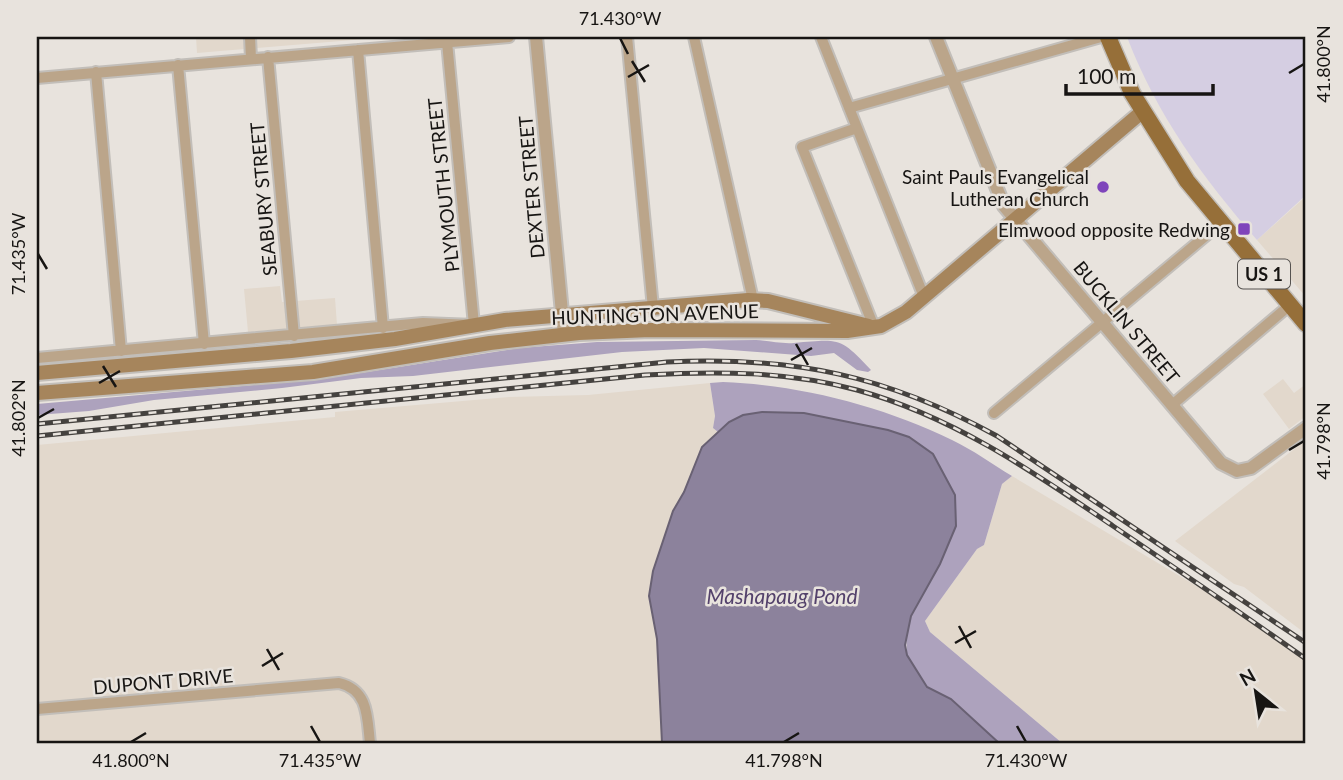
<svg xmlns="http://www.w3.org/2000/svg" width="1343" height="780" font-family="Lato,sans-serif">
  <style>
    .built { fill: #e2d8cc }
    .green { fill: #d5cee2 }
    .forest { fill: #ada2bd }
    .water { fill: #8c829c; stroke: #696173; stroke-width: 2 }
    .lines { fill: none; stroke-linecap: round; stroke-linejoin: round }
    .minor-casing { stroke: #c2beb9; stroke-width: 14 }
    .tertiary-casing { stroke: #c2beb9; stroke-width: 16 }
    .secondary-casing { stroke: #c2beb9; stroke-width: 18 }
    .primary-casing { stroke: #c2beb9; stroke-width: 19 }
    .minor { stroke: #bba58a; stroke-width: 10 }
    .tertiary { stroke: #bba58a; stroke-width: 12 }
    .secondary { stroke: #a6855c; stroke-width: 14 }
    .primary { stroke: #966f39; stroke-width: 16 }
    .rail-casing { stroke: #45423f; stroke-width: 5 }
    .rail { stroke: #e8e3dd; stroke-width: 2.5; stroke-dasharray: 8; stroke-linecap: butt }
    .ticks { fill: none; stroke: #171513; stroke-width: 2.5 }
    .poi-dot { fill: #7f45bb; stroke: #e8e3dd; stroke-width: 2.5 }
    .labels { text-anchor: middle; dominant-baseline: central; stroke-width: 5; stroke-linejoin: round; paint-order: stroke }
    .shield { fill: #e8e3dd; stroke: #565350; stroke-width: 2 }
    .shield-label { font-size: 18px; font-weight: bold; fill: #171513 }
    .poi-label { font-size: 19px; fill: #171513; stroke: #e8e3dd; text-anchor: end }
    .street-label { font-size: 19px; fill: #171513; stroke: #e8e3dd }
    .water-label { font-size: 21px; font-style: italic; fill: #53416b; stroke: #e8e3dd }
    .neatline { fill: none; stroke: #171513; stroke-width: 2.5 }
    .ticks-label { font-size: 18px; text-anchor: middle; fill: #171513 }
  </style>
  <rect width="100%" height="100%" fill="#e8e3dd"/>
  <path class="built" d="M 196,37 L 389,37 L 197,53 Z
    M 1304,198 L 1306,200 L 1306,297 L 1257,240 Z
    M 280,286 L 282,302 L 335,298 L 337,325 L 248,332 L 244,289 Z
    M 1283,379 L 1294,393 L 1306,384 L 1306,416 L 1289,429 L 1263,394 Z
    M 710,383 L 715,416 L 713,428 L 718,432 L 702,447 L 684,492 L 673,511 L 653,571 L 649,596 L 657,639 L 662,743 L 37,743 L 37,445 L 335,417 L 335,412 L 509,397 L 588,395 Z
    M 1306,440 L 1306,634 L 1244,587 L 1234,584 L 1175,541 Z
    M 1012,476 L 1230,606 L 1296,655 L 1303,652 L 1306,655 L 1306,743 L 1062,743 L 930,632 L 925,621 L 977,549 L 984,545 L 1002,484 Z"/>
  <path class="green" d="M 1127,37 L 1306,37 L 1306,195 L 1257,240 C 1202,177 1157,115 1127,37 Z"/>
  <path class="forest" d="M 756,340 C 769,341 782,344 794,343 C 840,339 840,337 871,370 L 868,372 L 857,370 L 834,353 L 811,356 L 704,348 L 622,352 L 413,376 L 361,378 L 282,388 L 154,400 L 89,411 L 37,415 L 37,404 L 322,379 L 519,348 L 597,342 Z
    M 723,382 C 801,385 882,406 952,440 C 973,450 992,464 1012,476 L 1002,484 L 984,545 L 977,549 L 925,621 L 930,632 L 1062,743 L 999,743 L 951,699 L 927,687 L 907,655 L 906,633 L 911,616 L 940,564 L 909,437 L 888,430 L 804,413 L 729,422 L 718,432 L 713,428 L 715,416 L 710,383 Z"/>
  <path class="water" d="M 762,412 L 804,413 L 888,430 L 909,437 L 933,454 L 955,495 L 956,526 L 940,564 L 911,616 L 905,645 L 907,655 L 927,687 L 951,699 L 999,743 L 662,743 L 657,639 L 649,596 L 653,571 L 673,511 L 684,492 L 702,447 L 729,422 L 743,415 Z"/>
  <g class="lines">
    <g class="minor-casing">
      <path id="minor" d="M 250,37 L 251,59
        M 627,37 L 653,308
        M 694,37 L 753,300
        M 821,37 L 924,297
        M 358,50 L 383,328
        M 268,57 L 294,336
        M 178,65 L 204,344
        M 96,72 L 121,351
        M 37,78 L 509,37
        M 849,108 L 1101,37
        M 857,128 L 802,147 L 874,327
        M 37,358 L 423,323 L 474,325 L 447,42
        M 1172,405 L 1290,305
        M 994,413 L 1221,223
        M 37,709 L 339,683 C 369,690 367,718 370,743"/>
    </g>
    <g class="tertiary-casing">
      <path id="tertiary" d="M 536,37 L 564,334
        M 936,37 L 1004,206 L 1221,463 L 1237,471 L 1251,468 L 1306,428"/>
    </g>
    <g class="secondary-casing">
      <path id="secondary" d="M 37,373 L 291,351 L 395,339 L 505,320 L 748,300 L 768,301 L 869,326
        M 37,393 L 313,372 L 490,343 L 579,333 L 650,330 L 847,331 L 881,326 L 906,312 L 1143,111"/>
    </g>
    <g class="primary-casing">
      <path id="primary" d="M 1108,37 L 1132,93 L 1187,181 L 1306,324"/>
    </g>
    <use href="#minor" class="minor"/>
    <use href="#tertiary" class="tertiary"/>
    <use href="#secondary" class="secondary"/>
    <use href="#primary" class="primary"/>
    <g class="rail-casing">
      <path id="rail" d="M 37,424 L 667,362 C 793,356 886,375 997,436 L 1306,643
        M 37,436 L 645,375 C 717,371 787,371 857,390 C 952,416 1032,471 1113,526 C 1178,570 1243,614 1306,659"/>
    </g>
    <use href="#rail" class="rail"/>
  </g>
  <path class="ticks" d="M 620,38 L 628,54M 632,61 L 645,82M 1289,73 L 1304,64M 628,77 L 649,65M 38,254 L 47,269M 796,344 L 808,365M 791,360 L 812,348M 103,366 L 116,387M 99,383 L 120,371M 38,418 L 54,409M 1289,450 L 1304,441M 959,626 L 971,648M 955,643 L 976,631M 267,649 L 279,670M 262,666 L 283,653M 311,726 L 320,742M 1017,726 L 1026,742M 131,742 L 146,733M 784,742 L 799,733"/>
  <g class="poi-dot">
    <circle cx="1103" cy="187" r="7"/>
    <rect x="1237" y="222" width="14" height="14" rx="3.5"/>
  </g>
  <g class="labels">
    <rect class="shield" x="1238" y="259.5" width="52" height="29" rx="5"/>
    <g class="shield-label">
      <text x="1264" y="274">US 1</text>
    </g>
    <g class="poi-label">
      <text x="1089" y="176">Saint Pauls Evangelical<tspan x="1089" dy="22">Lutheran Church</tspan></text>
      <text x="1230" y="229">Elmwood opposite Redwing</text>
    </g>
    <g class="street-label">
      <text transform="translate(443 185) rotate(-96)">PLYMOUTH STREET</text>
      <text transform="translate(531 187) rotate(-95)">DEXTER STREET</text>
      <text transform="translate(263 199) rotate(-95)">SEABURY STREET</text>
      <text transform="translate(655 314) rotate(-2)">HUNTINGTON AVENUE</text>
      <text transform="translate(1127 322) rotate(50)">BUCKLIN STREET</text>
      <text transform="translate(163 681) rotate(-5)">DUPONT DRIVE</text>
    </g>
    <g class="water-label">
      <text x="782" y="595">Mashapaug Pond</text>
    </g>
  </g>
  <rect width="1343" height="780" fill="none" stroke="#e8e3dd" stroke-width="77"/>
  <g transform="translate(1256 692) rotate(330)" stroke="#e8e3dd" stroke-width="5" paint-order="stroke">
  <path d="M0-5L12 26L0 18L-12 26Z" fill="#171513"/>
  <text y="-10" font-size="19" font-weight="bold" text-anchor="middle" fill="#171513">N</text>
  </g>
  <path d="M1066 84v10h147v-10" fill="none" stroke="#171513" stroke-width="3.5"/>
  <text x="1077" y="84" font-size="21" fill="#171513" stroke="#e8e3dd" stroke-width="5" paint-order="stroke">100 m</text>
  <rect x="38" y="38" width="1266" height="704" class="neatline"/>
  <g class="ticks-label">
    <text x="620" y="25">71.430°W</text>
    <text transform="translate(1324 64) rotate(-90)" y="6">41.800°N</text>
    <text transform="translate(19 254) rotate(-90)" y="6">71.435°W</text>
    <text transform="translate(19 418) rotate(-90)" y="6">41.802°N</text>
    <text transform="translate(1324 441) rotate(-90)" y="6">41.798°N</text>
    <text x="131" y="767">41.800°N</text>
    <text x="320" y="767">71.435°W</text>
    <text x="784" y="767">41.798°N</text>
    <text x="1026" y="767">71.430°W</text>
  </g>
</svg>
